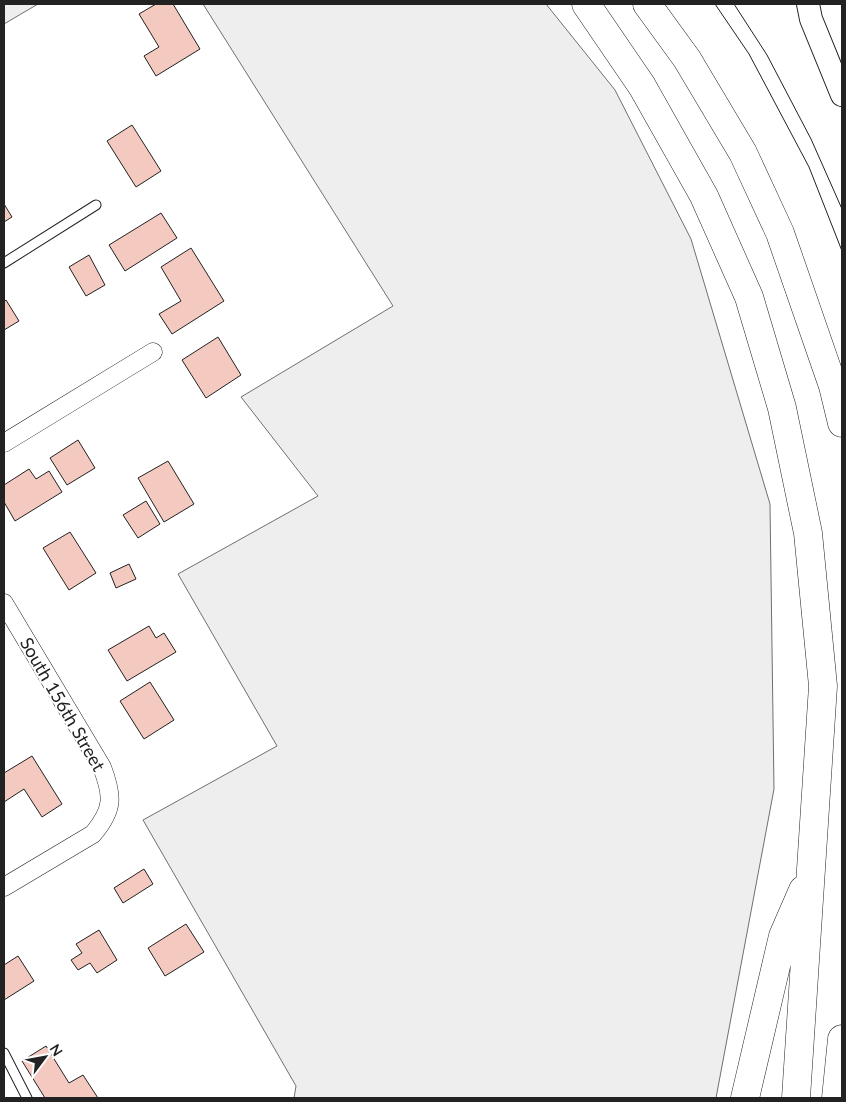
<svg xmlns="http://www.w3.org/2000/svg" width="846" height="1102" font-family="Lato,sans-serif">
  <style>
    .green { fill: #eee; stroke: #6f6f6f }
    .building { fill: #f3c9c0; stroke: #222 }
    .lines { fill: none; stroke-linecap: round; stroke-linejoin: round }
    .service-casing { stroke: #222; stroke-width: 11 }
    .minor-casing { stroke: #222; stroke-width: 19 }
    .tertiary-casing { stroke: #222; stroke-width: 24 }
    .motorway-casing { stroke: #222; stroke-width: 29 }
    .service { stroke: #fff; stroke-width: 9 }
    .minor { stroke: #fff; stroke-width: 18 }
    .tertiary { stroke: #fff; stroke-width: 22 }
    .motorway { stroke: #fff; stroke-width: 28 }
    .tram { stroke: #222; stroke-width: 1 }
    .labels { text-anchor: middle; dominant-baseline: central; stroke-width: 4; stroke-linejoin: round; paint-order: stroke }
    .street-label { font-size: 18px; fill: #222; stroke: #fff }
  </style>
  <rect width="100%" height="100%" fill="#fff"/>
  <path class="green" d="M 4,4 L 38,4 L 4,24 Z
    M 203,4 L 546,4 L 615,90 L 691,239 L 770,504 L 774,789 L 716,1098 L 294,1098 L 296,1086 L 143,820 L 277,746 L 178,574 L 318,496 L 241,397 L 393,306 Z"/>
  <path class="building" d="M 156,4 L 173,4 L 200,49 L 156,76 L 144,56 L 159,47 L 139,14 Z
    M 132,125 L 161,171 L 136,187 L 107,141 Z
    M 4,204 L 12,217 L 4,222 Z
    M 161,213 L 177,238 L 125,271 L 109,245 Z
    M 191,248 L 224,301 L 172,334 L 159,314 L 181,301 L 161,267 Z
    M 89,255 L 105,285 L 86,296 L 69,267 Z
    M 6,300 L 19,321 L 4,330 L 4,302 Z
    M 218,337 L 241,375 L 206,398 L 182,360 Z
    M 78,440 L 95,468 L 67,485 L 50,458 Z
    M 168,461 L 194,504 L 164,522 L 138,478 Z
    M 29,469 L 36,479 L 49,471 L 62,492 L 15,521 L 4,502 L 4,485 Z
    M 146,501 L 160,524 L 138,538 L 123,515 Z
    M 70,532 L 96,573 L 69,590 L 43,548 Z
    M 129,564 L 136,579 L 116,588 L 110,573 Z
    M 149,626 L 156,638 L 164,633 L 176,652 L 127,681 L 108,650 Z
    M 150,682 L 174,720 L 144,739 L 120,701 Z
    M 32,756 L 62,804 L 42,817 L 24,789 L 4,802 L 4,773 Z
    M 144,869 L 153,884 L 123,903 L 114,888 Z
    M 186,924 L 204,952 L 165,976 L 148,948 Z
    M 99,930 L 117,960 L 97,973 L 90,963 L 78,970 L 71,960 L 82,953 L 76,944 Z
    M 18,956 L 34,981 L 4,1000 L 4,965 Z
    M 46,1046 L 69,1083 L 83,1075 L 98,1098 L 45,1098 L 22,1061 Z"/>
  <g class="lines">
    <g class="service-casing">
      <path id="service" d="M 4,263 L 96,205
        M 4,1053 L 27,1098"/>
    </g>
    <g class="minor-casing">
      <path id="minor" d="M 4,443 L 153,352
        M 4,603 L 102,767 C 113,796 114,809 93,834 L 4,887"/>
    </g>
    <g class="tertiary-casing">
      <path id="tertiary" d="M 808,4 L 811,19 L 842,95"/>
    </g>
    <g class="motorway-casing">
      <path id="motorway" d="M 586,4 L 642,86 L 704,196 L 749,297 L 782,408 L 808,533 L 823,686 L 796,1098
        M 647,4 L 687,59 L 743,153 L 780,233 L 833,386 L 842,423
        M 745,1098 L 783,936 L 803,890
        M 836,1098 L 842,1039"/>
    </g>
    <use href="#service" class="service"/>
    <use href="#minor" class="minor"/>
    <use href="#tertiary" class="tertiary"/>
    <use href="#motorway" class="motorway"/>
    <path class="tram" d="M 715,4 L 749,54 L 809,167 L 842,251
      M 734,4 L 767,55 L 811,139 L 842,209"/>
  </g>
  <g class="labels">
    <g class="street-label">
      <text transform="translate(63 704) rotate(60)">South 156th Street</text>
    </g>
  </g>
  <rect width="846" height="1102" fill="none" stroke="#222222" stroke-width="10"/>
  <g transform="translate(45 1057) rotate(58)" stroke="#ffffff" stroke-width="4" paint-order="stroke">
  <path d="M0-4L9 19L0 12L-9 19Z" fill="#222222"/>
  <text y="-8" font-size="14" font-weight="bold" text-anchor="middle" fill="#222222">N</text>
  </g>
</svg>
